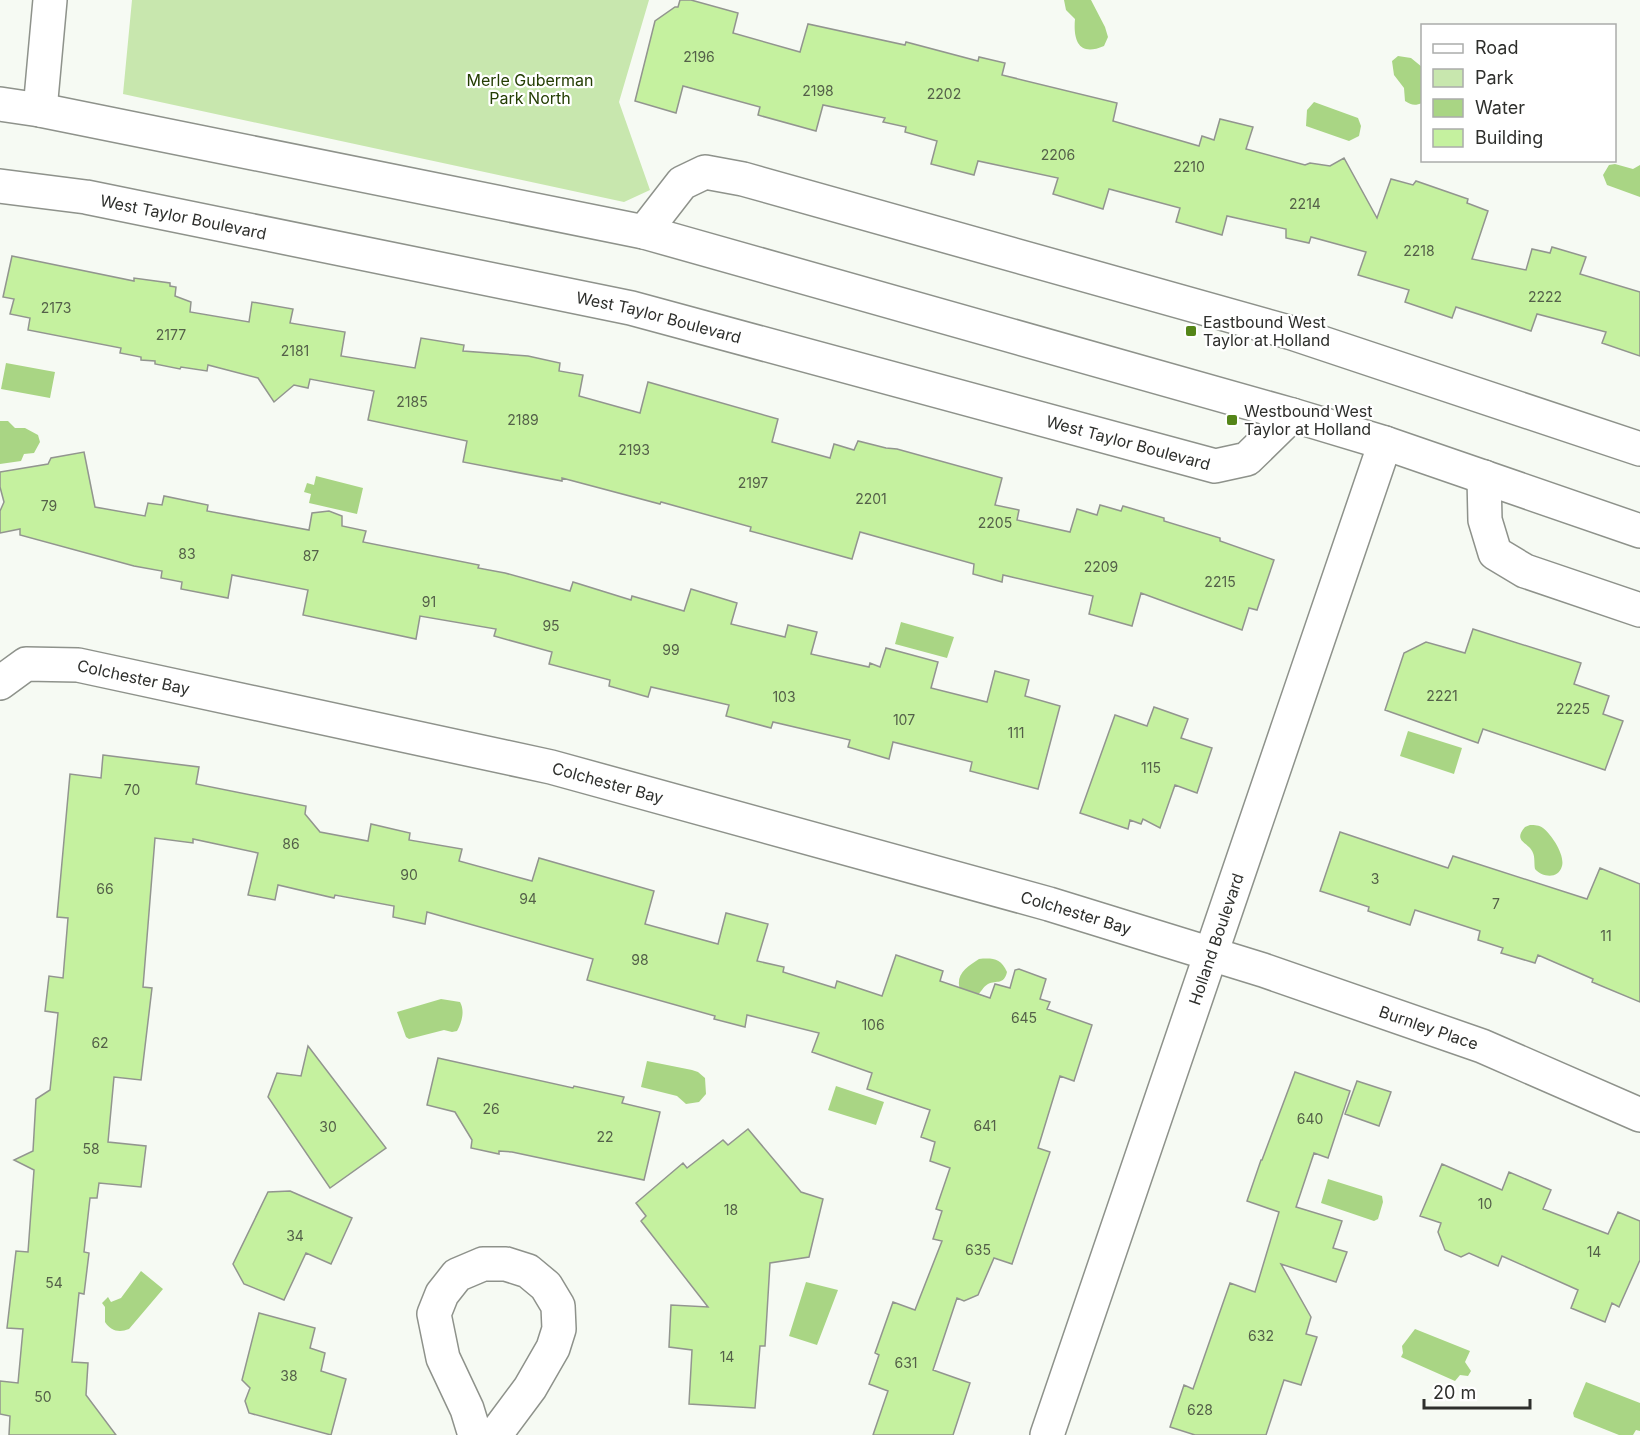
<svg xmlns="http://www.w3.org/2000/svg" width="1640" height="1435" font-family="Inter,sans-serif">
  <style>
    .green { fill: #c8e7ae }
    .water { fill: #a9d584 }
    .building { fill: #c5f19f; stroke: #92958f; stroke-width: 1.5 }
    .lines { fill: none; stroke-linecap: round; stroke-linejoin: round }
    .street-casing { stroke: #8e928b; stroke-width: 36 }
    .secondary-casing { stroke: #8e928b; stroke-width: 36 }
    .street { stroke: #fff; stroke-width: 33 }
    .secondary { stroke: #fff; stroke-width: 33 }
    .poi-dot { fill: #548518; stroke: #fff; stroke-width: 2 }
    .labels { text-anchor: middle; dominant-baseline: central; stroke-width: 4.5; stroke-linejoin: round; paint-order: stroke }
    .number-label { font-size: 14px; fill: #546049 }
    .park-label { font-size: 16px; fill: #243e03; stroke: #fff }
    .street-label { font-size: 16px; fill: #2e2f2c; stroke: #fff }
    .poi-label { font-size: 16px; fill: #2e2f2c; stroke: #fff; text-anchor: start }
  </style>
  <rect width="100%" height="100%" fill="#f6faf3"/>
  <path class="green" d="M 132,0 L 649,0 L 619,102 L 650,190 L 624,202 L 123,94 Z"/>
  <path class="water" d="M 1064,0 L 1091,0 L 1105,27 L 1108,37 L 1104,46 C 1079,57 1073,41 1075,19 L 1066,10 Z
    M 1398,56 L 1411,58 L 1422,67 L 1422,103 C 1415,106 1411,105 1405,101 L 1404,88 L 1394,75 L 1392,61 Z
    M 1314,102 L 1358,118 L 1361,126 L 1359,136 L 1349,141 L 1306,126 L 1307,110 Z
    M 1615,164 L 1633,169 L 1640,165 L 1640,197 L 1607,185 L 1603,175 L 1609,165 Z
    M 6,363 L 55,372 L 50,398 L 1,389 Z
    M 0,421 L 8,421 L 15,428 L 25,428 L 38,435 L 40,442 L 34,453 L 24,454 L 21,461 L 0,464 Z
    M 316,476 L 363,488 L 357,514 L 309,503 L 311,494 L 304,492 L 307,483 L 314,485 Z
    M 901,622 L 954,637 L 947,658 L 895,644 Z
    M 1408,731 L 1462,748 L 1454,774 L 1400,756 Z
    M 1530,825 C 1535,825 1539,825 1543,828 C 1552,835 1565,855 1562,866 C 1558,880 1542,877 1535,869 C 1534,864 1535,857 1533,853 C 1529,842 1512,842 1525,827 Z
    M 979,959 C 992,958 1001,958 1007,972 C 1004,985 997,980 988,984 C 983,987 981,992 977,996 L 960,990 C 955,974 967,967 979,959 Z
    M 441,999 L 460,1002 C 465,1011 462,1022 457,1031 L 452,1032 L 444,1030 L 409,1039 L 406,1037 L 397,1012 Z
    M 647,1061 L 692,1070 L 698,1072 L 705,1078 L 706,1094 L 699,1102 L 686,1104 L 677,1096 L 641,1087 Z
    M 836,1086 L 884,1102 L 876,1125 L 828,1110 Z
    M 1328,1179 L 1382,1196 L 1383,1202 L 1378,1219 L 1374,1221 L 1321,1203 Z
    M 141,1271 L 163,1289 L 129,1329 C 119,1333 111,1331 105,1322 L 105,1307 L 102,1303 L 108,1297 L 111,1302 L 121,1298 Z
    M 806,1282 L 838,1290 L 817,1345 L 789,1336 Z
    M 1415,1329 L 1470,1351 L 1465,1362 L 1471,1371 L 1468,1376 L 1460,1375 L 1455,1381 L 1401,1357 L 1403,1353 L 1402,1346 Z
    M 1586,1382 L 1640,1403 L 1640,1431 L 1636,1430 L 1633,1435 L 1619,1435 L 1574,1417 L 1573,1413 Z"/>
  <path class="building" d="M 680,0 L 691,0 L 738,13 L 733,33 L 800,52 L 808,24 L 905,45 L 906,42 L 978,61 L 979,57 L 1005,63 L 1002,75 L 1117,103 L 1113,121 L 1199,146 L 1202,136 L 1214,140 L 1220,119 L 1253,127 L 1246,149 L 1305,165 L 1310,163 L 1330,166 L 1344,158 L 1377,218 L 1391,179 L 1413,185 L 1416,181 L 1468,199 L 1467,203 L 1488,211 L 1472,259 L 1526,270 L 1532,249 L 1550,253 L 1552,247 L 1586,257 L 1580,274 L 1640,292 L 1640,356 L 1602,343 L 1606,332 L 1537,314 L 1531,331 L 1456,307 L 1452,318 L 1405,302 L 1409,290 L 1358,275 L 1366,252 L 1311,237 L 1309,243 L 1286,238 L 1286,229 L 1227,216 L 1222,235 L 1176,222 L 1180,208 L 1109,189 L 1103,209 L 1053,194 L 1058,178 L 978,161 L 974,175 L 931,164 L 937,141 L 905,132 L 906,127 L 883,122 L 885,118 L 823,105 L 816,131 L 758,115 L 760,107 L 683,86 L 676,113 L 635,101 L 655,21 L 675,7 L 678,7 Z
    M 12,256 L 134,281 L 134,278 L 170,283 L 170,286 L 176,287 L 175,296 L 191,302 L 190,312 L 249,322 L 252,302 L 293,309 L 290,323 L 345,332 L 341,356 L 415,368 L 421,338 L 464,345 L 463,351 L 528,356 L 560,363 L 559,371 L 583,375 L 579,396 L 640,413 L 648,382 L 778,419 L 772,442 L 830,458 L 834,444 L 854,450 L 858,441 L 886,448 L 897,449 L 1002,478 L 995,505 L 1019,510 L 1017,520 L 1070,532 L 1077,509 L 1097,515 L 1100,505 L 1121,511 L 1123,506 L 1164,518 L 1164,521 L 1220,538 L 1220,541 L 1274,560 L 1257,610 L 1249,608 L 1242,630 L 1141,593 L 1132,626 L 1089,614 L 1093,596 L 1003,575 L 1002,582 L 973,574 L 974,564 L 860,532 L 852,559 L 750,531 L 751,527 L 661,502 L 660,504 L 562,478 L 562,481 L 463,462 L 467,441 L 368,420 L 374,391 L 310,379 L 308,388 L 294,385 L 274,402 L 258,378 L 208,365 L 207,371 L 181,367 L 180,369 L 155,364 L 155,361 L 141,360 L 141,357 L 120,353 L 121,348 L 28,330 L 30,318 L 10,314 L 14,299 L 3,297 Z
    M 84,452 L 95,507 L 145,516 L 148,503 L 162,505 L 164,496 L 208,505 L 207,511 L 309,530 L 312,513 L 329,511 L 342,516 L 342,526 L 366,531 L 363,542 L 479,565 L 478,568 L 505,573 L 570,591 L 573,582 L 631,600 L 632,596 L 684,611 L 691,589 L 737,603 L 731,624 L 785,637 L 788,625 L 817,632 L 811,654 L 869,667 L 870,663 L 880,667 L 886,648 L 938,662 L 931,688 L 987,702 L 995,671 L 1029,680 L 1025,696 L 1060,706 L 1038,789 L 970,771 L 972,762 L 893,742 L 889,759 L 848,747 L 850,740 L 773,722 L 771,728 L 726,716 L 729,705 L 651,687 L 648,697 L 609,686 L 610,680 L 549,664 L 552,652 L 494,636 L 496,629 L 420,616 L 416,639 L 303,615 L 308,590 L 232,575 L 228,598 L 181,589 L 182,582 L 161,578 L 162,571 L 134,566 L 20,535 L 20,529 L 0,533 L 0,511 L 4,502 L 0,487 L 0,472 L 48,464 L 51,458 Z
    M 1473,629 L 1581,663 L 1574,684 L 1609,696 L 1603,714 L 1623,721 L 1605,770 L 1483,729 L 1478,743 L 1385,710 L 1404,653 L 1426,642 L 1465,653 Z
    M 1154,707 L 1188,719 L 1181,738 L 1212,748 L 1197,793 L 1175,785 L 1160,828 L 1143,819 L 1141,824 L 1130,820 L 1128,829 L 1080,813 L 1115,715 L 1147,726 Z
    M 103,755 L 199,767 L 196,784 L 306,806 L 305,814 L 320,832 L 368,841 L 371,824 L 410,833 L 409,840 L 462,849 L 459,861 L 532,881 L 539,858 L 654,891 L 645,924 L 718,944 L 726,913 L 768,924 L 757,961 L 784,967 L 783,972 L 835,988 L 837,981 L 882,996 L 896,955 L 943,971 L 940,981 L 990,998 L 995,984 L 1010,988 L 1015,970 L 1019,969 L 1046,979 L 1040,999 L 1050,1002 L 1047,1009 L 1092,1025 L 1074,1081 L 1060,1076 L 1038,1148 L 1050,1152 L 1012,1264 L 994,1258 L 978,1295 L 964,1301 L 957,1298 L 933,1370 L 970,1383 L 953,1435 L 873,1435 L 888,1391 L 869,1384 L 879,1355 L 875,1353 L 893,1302 L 915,1310 L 942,1241 L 933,1239 L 942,1211 L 936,1209 L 950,1168 L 930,1161 L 935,1142 L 921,1137 L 930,1110 L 867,1089 L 872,1073 L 812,1052 L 819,1033 L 747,1015 L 745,1027 L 714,1019 L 715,1016 L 587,980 L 593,959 L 427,912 L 425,924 L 393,917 L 394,906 L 335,895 L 334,898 L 278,885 L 275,900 L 248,895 L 258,853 L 193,839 L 193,843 L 155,838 L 143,987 L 152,988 L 141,1080 L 114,1077 L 108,1142 L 146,1146 L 141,1187 L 99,1183 L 97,1198 L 90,1198 L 84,1252 L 89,1253 L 84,1294 L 79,1293 L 72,1362 L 88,1363 L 86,1395 L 116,1435 L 9,1435 L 10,1416 L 0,1414 L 0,1381 L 18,1383 L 23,1329 L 7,1328 L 16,1251 L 28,1252 L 34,1170 L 14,1160 L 33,1151 L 36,1099 L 50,1090 L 58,1013 L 45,1011 L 49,976 L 63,978 L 68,918 L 57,917 L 70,774 L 101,778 Z
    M 1340,832 L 1448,868 L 1453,856 L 1587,899 L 1600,868 L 1640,884 L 1640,1002 L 1592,982 L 1593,979 L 1538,955 L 1535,963 L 1501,953 L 1503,948 L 1478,940 L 1480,931 L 1415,910 L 1410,925 L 1368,911 L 1369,907 L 1320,891 Z
    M 308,1046 L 386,1148 L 330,1188 L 268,1097 L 277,1073 L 301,1076 Z
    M 438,1058 L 573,1088 L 574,1086 L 624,1097 L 622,1103 L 660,1112 L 644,1180 L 512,1152 L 499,1151 L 499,1154 L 471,1148 L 472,1140 L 455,1112 L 427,1105 Z
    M 1295,1072 L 1350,1091 L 1328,1158 L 1314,1153 L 1296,1207 L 1342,1221 L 1333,1248 L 1347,1252 L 1336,1282 L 1281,1264 L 1311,1317 L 1306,1334 L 1317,1337 L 1301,1385 L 1284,1380 L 1266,1435 L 1195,1435 L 1170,1427 L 1184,1385 L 1193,1389 L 1230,1283 L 1255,1292 L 1279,1212 L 1247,1201 L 1261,1160 L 1262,1160 Z
    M 1357,1081 L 1391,1092 L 1379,1126 L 1345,1114 Z
    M 748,1129 L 801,1192 L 823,1199 L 809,1257 L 770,1263 L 765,1346 L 760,1346 L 755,1408 L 689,1404 L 692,1350 L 669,1347 L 671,1305 L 708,1307 L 641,1221 L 646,1216 L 636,1203 L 683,1163 L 687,1168 L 723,1140 L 728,1145 Z
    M 1442,1164 L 1502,1190 L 1509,1172 L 1551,1190 L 1543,1209 L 1608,1234 L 1618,1212 L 1640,1221 L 1640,1260 L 1619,1307 L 1612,1303 L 1605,1322 L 1571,1308 L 1578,1290 L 1502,1256 L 1498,1266 L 1469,1253 L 1461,1257 L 1445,1250 L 1438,1232 L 1441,1223 L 1420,1216 Z
    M 290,1191 L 352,1218 L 331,1264 L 306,1253 L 284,1300 L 244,1284 L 233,1264 L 268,1192 Z
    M 259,1313 L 315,1328 L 310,1348 L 325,1353 L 321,1371 L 346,1379 L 331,1435 L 249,1413 L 245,1401 L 250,1388 L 242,1380 Z"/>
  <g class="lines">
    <g class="street-casing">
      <g id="street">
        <path d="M 40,110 L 50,0"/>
        <path id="s1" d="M 0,186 L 86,197 L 631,308 L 1215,466 L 1247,459 L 1292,415"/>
        <path d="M 644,232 L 682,183 L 705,172 L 743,179 L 1292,333 L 1640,449"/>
        <path d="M 1484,477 L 1485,520 L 1495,553 L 1525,571 L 1640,610"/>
        <path id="s2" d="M 0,683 L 26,664 L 78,665 L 551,767 L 1049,904 L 1263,970 L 1482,1046 L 1640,1115"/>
        <path d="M 475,1435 L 467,1409 L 443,1358 L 434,1314 L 442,1294 L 457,1275 L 483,1264 L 506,1264 L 528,1271 L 546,1286 L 558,1306 L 559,1329 L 553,1348 L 530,1388 L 495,1435"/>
        <path id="s3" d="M 1047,1435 L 1385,443"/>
      </g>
    </g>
    <g class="secondary-casing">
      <path id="secondary" d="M 0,104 L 40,110 L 644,232 L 1292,415 L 1385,443 L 1640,531"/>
    </g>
    <use href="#street" class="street"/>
    <use href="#secondary" class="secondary"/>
  </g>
  <g class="poi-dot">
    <rect x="1185" y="325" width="12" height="12" rx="3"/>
    <rect x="1226" y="414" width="12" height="12" rx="3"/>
  </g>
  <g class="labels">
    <g class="number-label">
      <text x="699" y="56">2196</text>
      <text x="818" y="90">2198</text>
      <text x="944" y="93">2202</text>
      <text x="1058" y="154">2206</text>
      <text x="1189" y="166">2210</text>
      <text x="1305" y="203">2214</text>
      <text x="1419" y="250">2218</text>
      <text x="1545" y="296">2222</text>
      <text x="56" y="307">2173</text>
      <text x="171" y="334">2177</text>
      <text x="295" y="350">2181</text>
      <text x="412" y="401">2185</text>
      <text x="523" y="419">2189</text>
      <text x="634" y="449">2193</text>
      <text x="753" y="482">2197</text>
      <text x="871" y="498">2201</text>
      <text x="49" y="505">79</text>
      <text x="995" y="522">2205</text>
      <text x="187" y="553">83</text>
      <text x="311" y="555">87</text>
      <text x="1101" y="566">2209</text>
      <text x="1220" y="581">2215</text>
      <text x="429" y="601">91</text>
      <text x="551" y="625">95</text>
      <text x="671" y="649">99</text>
      <text x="1442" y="695">2221</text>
      <text x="784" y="696">103</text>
      <text x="1573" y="708">2225</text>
      <text x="904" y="719">107</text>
      <text x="1016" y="732">111</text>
      <text x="1151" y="767">115</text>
      <text x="132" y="789">70</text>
      <text x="291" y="843">86</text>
      <text x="409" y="874">90</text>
      <text x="1375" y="878">3</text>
      <text x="105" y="888">66</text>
      <text x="528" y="898">94</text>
      <text x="1496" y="903">7</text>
      <text x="1606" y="935">11</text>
      <text x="640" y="959">98</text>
      <text x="1024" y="1017">645</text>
      <text x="873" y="1024">106</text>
      <text x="100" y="1042">62</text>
      <text x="491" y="1108">26</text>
      <text x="1310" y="1118">640</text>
      <text x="985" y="1125">641</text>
      <text x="328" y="1126">30</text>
      <text x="605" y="1136">22</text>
      <text x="91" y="1148">58</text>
      <text x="1485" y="1203">10</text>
      <text x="731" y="1209">18</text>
      <text x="295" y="1235">34</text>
      <text x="978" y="1249">635</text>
      <text x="1594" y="1251">14</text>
      <text x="54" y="1282">54</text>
      <text x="1261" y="1335">632</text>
      <text x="727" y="1356">14</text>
      <text x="906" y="1362">631</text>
      <text x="289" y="1375">38</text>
      <text x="43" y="1396">50</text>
      <text x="1200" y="1409">628</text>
    </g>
    <g class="park-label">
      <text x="530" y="80">Merle Guberman<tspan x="530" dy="18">Park North</tspan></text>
    </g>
    <g class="street-label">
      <text stroke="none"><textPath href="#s1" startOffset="186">West Taylor Boulevard</textPath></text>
      <text stroke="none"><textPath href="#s1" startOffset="672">West Taylor Boulevard</textPath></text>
      <text stroke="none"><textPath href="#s1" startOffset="1158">West Taylor Boulevard</textPath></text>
      <text stroke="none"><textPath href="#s2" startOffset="141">Colchester Bay</textPath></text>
      <text stroke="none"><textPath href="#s2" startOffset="627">Colchester Bay</textPath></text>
      <text stroke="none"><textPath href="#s2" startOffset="1113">Colchester Bay</textPath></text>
      <text stroke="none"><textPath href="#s3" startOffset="524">Holland Boulevard</textPath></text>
      <text stroke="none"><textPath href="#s2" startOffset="1484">Burnley Place</textPath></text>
    </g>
    <g class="poi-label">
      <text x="1203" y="322">Eastbound West<tspan x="1203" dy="18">Taylor at Holland</tspan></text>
      <text x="1244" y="411">Westbound West<tspan x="1244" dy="18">Taylor at Holland</tspan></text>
    </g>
  </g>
  <rect x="1421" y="24" width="195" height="138" fill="#ffffff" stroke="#abacab" stroke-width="1.5"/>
  <rect x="1433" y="44" width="30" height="9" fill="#ffffff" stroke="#abacab" stroke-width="1.5"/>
  <text x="1475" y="54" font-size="18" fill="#2e2f2c">Road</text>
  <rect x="1433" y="69" width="30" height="18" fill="#c8e7ae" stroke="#abacab" stroke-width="1.5"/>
  <text x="1475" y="84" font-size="18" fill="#2e2f2c">Park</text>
  <rect x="1433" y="99" width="30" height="18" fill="#a9d584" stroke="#abacab" stroke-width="1.5"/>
  <text x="1475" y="114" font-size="18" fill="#2e2f2c">Water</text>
  <rect x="1433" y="129" width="30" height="18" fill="#c5f19f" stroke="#abacab" stroke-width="1.5"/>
  <text x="1475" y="144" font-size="18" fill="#2e2f2c">Building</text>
  <path d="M1424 1399v9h106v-9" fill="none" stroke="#2e2f2c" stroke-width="3"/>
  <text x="1433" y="1399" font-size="18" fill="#2e2f2c" stroke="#ffffff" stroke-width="4.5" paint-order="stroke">20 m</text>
</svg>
